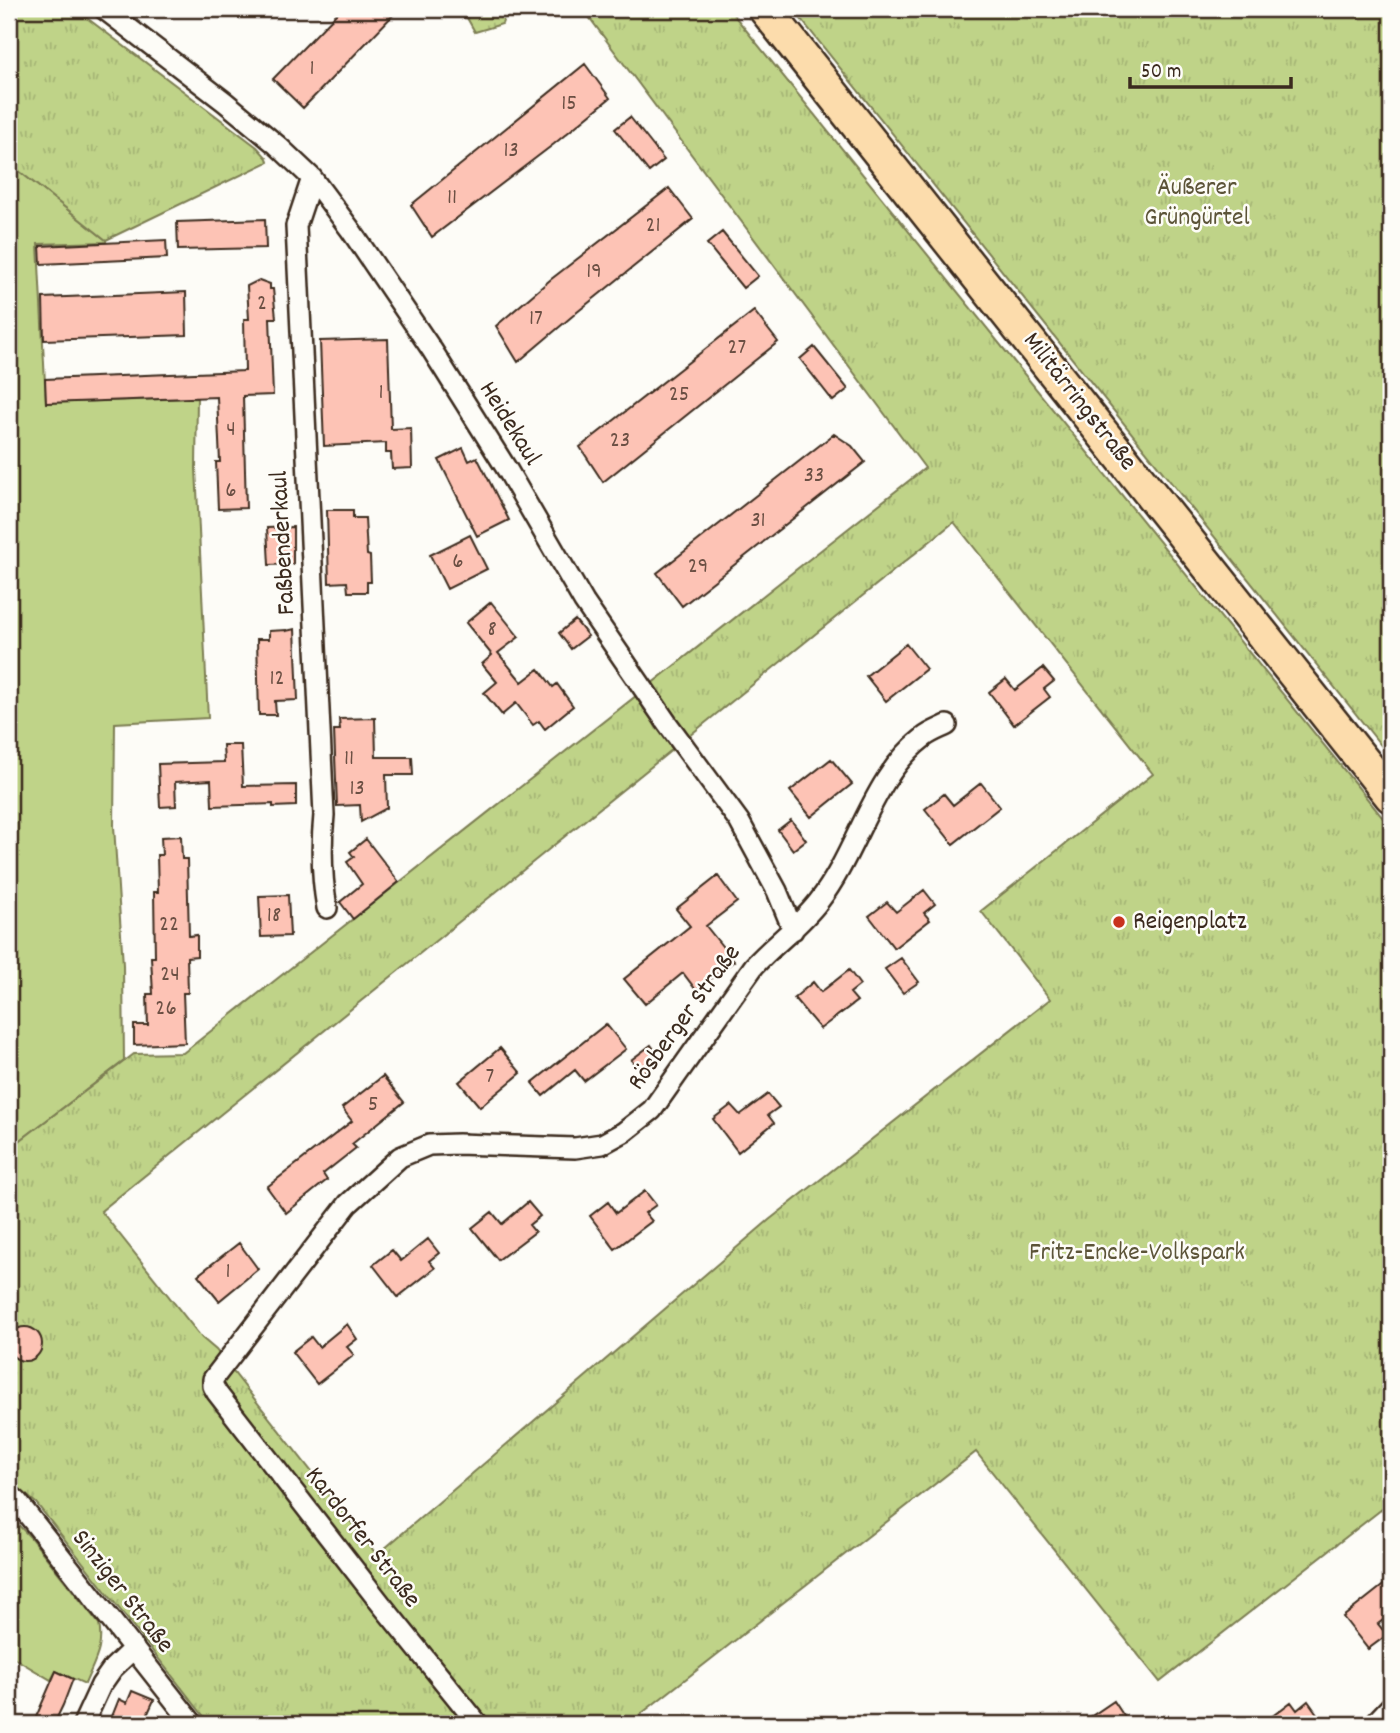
<svg xmlns="http://www.w3.org/2000/svg" width="1400" height="1733" font-family="Dekko,sans-serif">
  <style>
    .green { fill: #bfd388; stroke: #7d7e53; stroke-width: 2 }
    .park { fill: url(#park-tufts); stroke: #7d7e53; stroke-width: 2; fill-rule: evenodd }
    .building { fill: #fdc3b5; stroke: #3b2a1e; stroke-width: 2 }
    .lines { fill: none; stroke-linecap: round; stroke-linejoin: round }
    .street-casing { stroke: #3b2a1e; stroke-width: 24 }
    .primary-casing { stroke: #3b2a1e; stroke-width: 37 }
    .street { stroke: #fdfcf7; stroke-width: 19 }
    .primary { stroke: #fcdcac; stroke-width: 32 }
    .poi-dot { fill: #c8321e; stroke: #fdfcf7; stroke-width: 2.5 }
    .labels { text-anchor: middle; dominant-baseline: central; stroke-width: 5; stroke-linejoin: round; paint-order: stroke }
    .number-label { font-size: 23px; fill: #6c5044 }
    .park-label { font-size: 26px; fill: #5c5438; stroke: #fdfcf7 }
    .street-label { font-size: 26px; fill: #3b2a1e; stroke: #fdfcf7 }
    .poi-label { font-size: 26px; fill: #3b2a1e; stroke: #fdfcf7; text-anchor: start }
  </style>
  <defs>
    <pattern id="park-tufts" width="24" height="20" patternUnits="userSpaceOnUse" patternTransform="scale(1.75)"><rect width="24" height="20" fill="#bfd388"/><path d="M3 7l-1-3M5 7V3M7 7l1-3M15 17l-1-3M17 17v-4M19 17l1-3" fill="none" stroke="#a5b575"/></pattern>
  </defs>
  <rect width="100%" height="100%" fill="#fdfcf7"/>
  <filter id="ink" filterUnits="userSpaceOnUse"><feTurbulence type="fractalNoise" baseFrequency=".0143" numOctaves="2"/><feDisplacementMap in="SourceGraphic" scale="14" xChannelSelector="R" yChannelSelector="G"/><feConvolveMatrix kernelMatrix="1 2 1 2 8 2 1 2 1" color-interpolation-filters="sRGB"/></filter>
  <g filter="url(#ink)">
    <path class="green" d="M 9,163 L 106,240 L 106,242 L 38,244 L 46,403 L 197,398 L 196,468 L 208,718 L 115,723 L 114,826 L 123,965 L 124,1061 L 9,1149 Z
      M 9,1515 L 30,1537 L 99,1624 C 104,1648 94,1662 85,1684 L 56,1671 L 51,1680 L 9,1655 Z"/>
    <path class="park" d="M 9,9 L 75,9 L 257,147 L 267,158 L 268,162 L 106,240 L 9,163 Z
      M 462,9 L 507,9 L 502,24 L 475,32 Z
      M 583,9 L 729,9 L 1391,828 L 1391,1502 L 1160,1682 L 976,1452 L 628,1724 L 210,1724 L 36,1503 L 9,1481 L 9,1149 L 134,1054 L 183,1053 L 925,468 ZM 954,522 L 1153,774 L 981,911 L 1050,999 L 769,1220 L 377,1555 L 216,1350 L 202,1338 L 101,1211 Z
      M 793,9 L 1391,9 L 1391,758 Z"/>
    <path class="building" d="M 341,9 L 399,9 L 303,108 L 273,79 Z
      M 585,64 L 610,98 L 554,144 L 432,237 L 411,205 Z
      M 630,117 L 664,160 L 649,172 L 615,129 Z
      M 669,188 L 693,219 L 576,313 L 518,362 L 496,326 L 550,280 Z
      M 265,219 L 266,248 L 178,250 L 177,222 Z
      M 722,232 L 758,276 L 743,288 L 707,244 Z
      M 166,240 L 167,258 L 41,264 L 40,246 Z
      M 259,280 L 270,284 L 270,289 L 273,289 L 276,318 L 270,318 L 273,395 L 243,396 L 246,508 L 218,509 L 216,462 L 220,462 L 217,397 L 46,403 L 45,379 L 245,371 L 244,319 L 249,319 L 247,286 Z
      M 186,292 L 187,335 L 44,340 L 43,298 Z
      M 754,311 L 778,342 L 603,482 L 580,447 Z
      M 388,339 L 391,429 L 411,428 L 412,468 L 392,469 L 391,453 L 386,453 L 386,443 L 324,446 L 320,341 Z
      M 814,347 L 848,389 L 833,401 L 800,359 Z
      M 834,434 L 852,446 L 865,462 L 682,606 L 657,573 Z
      M 463,448 L 469,461 L 477,457 L 509,520 L 477,536 L 439,460 Z
      M 327,510 L 353,510 L 353,518 L 365,518 L 367,555 L 370,556 L 371,582 L 367,582 L 367,592 L 348,592 L 347,582 L 329,583 Z
      M 293,527 L 293,564 L 269,565 L 267,528 Z
      M 470,535 L 487,569 L 447,589 L 430,555 Z
      M 491,602 L 519,637 L 498,653 L 522,682 L 539,669 L 553,687 L 557,684 L 573,706 L 545,729 L 539,721 L 533,725 L 516,703 L 502,715 L 484,693 L 497,682 L 482,664 L 492,655 L 466,623 Z
      M 575,620 L 588,636 L 571,649 L 559,633 Z
      M 295,629 L 298,700 L 275,701 L 276,715 L 259,715 L 257,639 L 269,639 L 269,631 L 286,630 L 286,631 Z
      M 906,644 L 926,669 L 886,701 L 866,676 Z
      M 1043,668 L 1054,681 L 1044,689 L 1050,697 L 1014,725 L 989,692 L 1006,679 L 1015,690 Z
      M 375,718 L 376,757 L 412,757 L 413,775 L 386,775 L 387,808 L 361,822 L 360,805 L 337,806 L 334,730 L 340,730 L 339,719 Z
      M 223,745 L 241,745 L 243,786 L 296,785 L 296,806 L 273,807 L 273,804 L 212,806 L 211,780 L 175,782 L 176,806 L 160,807 L 158,764 L 224,762 Z
      M 831,759 L 852,784 L 811,817 L 790,791 Z
      M 981,783 L 1000,807 L 953,844 L 925,809 L 944,794 L 953,805 Z
      M 791,820 L 806,840 L 793,850 L 778,830 Z
      M 181,836 L 182,859 L 187,859 L 189,936 L 197,935 L 197,956 L 187,957 L 188,993 L 183,993 L 185,1043 L 134,1045 L 134,1025 L 148,1025 L 147,994 L 153,994 L 151,957 L 155,957 L 154,892 L 158,892 L 157,855 L 162,855 L 161,837 Z
      M 366,839 L 399,882 L 353,919 L 340,902 L 362,884 L 347,862 L 354,857 L 350,852 Z
      M 718,876 L 737,902 L 706,926 L 734,961 L 696,990 L 683,973 L 645,1004 L 624,979 L 690,926 L 676,909 Z
      M 924,890 L 935,904 L 924,913 L 930,920 L 894,948 L 869,916 L 887,902 L 896,912 Z
      M 288,895 L 290,936 L 261,937 L 259,896 Z
      M 901,958 L 919,982 L 903,993 L 885,969 Z
      M 849,970 L 860,985 L 850,993 L 857,1001 L 820,1029 L 794,998 L 813,982 L 821,992 Z
      M 606,1024 L 626,1049 L 584,1081 L 575,1070 L 543,1096 L 532,1083 Z
      M 651,1045 L 661,1058 L 642,1073 L 631,1060 Z
      M 500,1048 L 521,1073 L 480,1107 L 459,1082 Z
      M 383,1076 L 404,1102 L 352,1144 L 356,1148 L 323,1174 L 327,1180 L 286,1213 L 267,1187 L 352,1121 L 342,1108 Z
      M 768,1094 L 779,1107 L 768,1115 L 774,1123 L 738,1152 L 713,1119 L 731,1105 L 740,1115 Z
      M 645,1191 L 656,1205 L 645,1213 L 652,1221 L 615,1249 L 590,1216 L 608,1202 L 616,1213 Z
      M 528,1202 L 540,1216 L 529,1225 L 535,1232 L 498,1260 L 472,1228 L 492,1212 L 502,1224 Z
      M 428,1239 L 439,1253 L 429,1261 L 435,1268 L 398,1297 L 373,1265 L 392,1250 L 401,1261 Z
      M 239,1243 L 258,1269 L 219,1301 L 198,1275 Z
      M 347,1324 L 357,1339 L 347,1347 L 354,1355 L 317,1384 L 292,1352 L 311,1337 L 319,1347 Z
      M8 1344a17 17 0 1 1 34 0a17 17 0 1 1-34 0Z
      M 1391,1579 L 1391,1614 L 1378,1624 L 1387,1635 L 1368,1649 L 1343,1617 Z
      M 56,1671 L 73,1679 L 63,1705 L 54,1724 L 33,1724 Z
      M 132,1691 L 154,1700 L 143,1724 L 109,1724 L 119,1699 L 127,1703 Z
      M 1114,1701 L 1129,1724 L 1080,1724 Z
      M 1308,1701 L 1318,1715 L 1308,1724 L 1262,1724 L 1291,1702 L 1297,1710 Z"/>
    <g class="lines">
      <g class="street-casing">
        <path id="street" d="M 104,9 L 225,102 L 277,145 L 312,178 L 350,229 L 432,350 L 508,471 L 584,602 L 667,723 L 739,821 L 777,891 L 793,930
          M 312,178 L 296,226 L 324,815 C 321,845 322,879 327,908
          M 9,1494 L 17,1501 L 193,1724
          M 83,1724 L 101,1685 L 113,1668 L 134,1648
          M 478,1724 L 381,1604 L 217,1393 L 213,1386 L 213,1379 L 348,1204 L 400,1157 L 429,1145 L 458,1144 L 575,1148 L 602,1144 L 624,1132 L 652,1110 L 754,966 C 775,943 800,926 819,901 C 858,851 872,777 923,738 C 930,732 939,729 947,725
          M 1374,1724 L 1391,1706"/>
      </g>
      <g class="primary-casing">
        <path id="primary" d="M 765,9 L 1391,796"/>
      </g>
      <use href="#street" class="street"/>
      <use href="#primary" class="primary"/>
    </g>
  </g>
  <circle class="poi-dot" cx="1119" cy="922" r="7"/>
  <g class="labels">
    <g class="number-label">
      <text x="312" y="69">1</text>
      <text x="569" y="104">15</text>
      <text x="511" y="151">13</text>
      <text x="452" y="198">11</text>
      <text x="653" y="226">21</text>
      <text x="594" y="272">19</text>
      <text x="262" y="304">2</text>
      <text x="536" y="319">17</text>
      <text x="737" y="348">27</text>
      <text x="381" y="393">1</text>
      <text x="679" y="395">25</text>
      <text x="231" y="430">4</text>
      <text x="620" y="441">23</text>
      <text x="814" y="476">33</text>
      <text x="231" y="491">6</text>
      <text x="758" y="521">31</text>
      <text x="458" y="562">6</text>
      <text x="698" y="567">29</text>
      <text x="492" y="630">8</text>
      <text x="277" y="679">12</text>
      <text x="349" y="759">11</text>
      <text x="357" y="789">13</text>
      <text x="274" y="916">18</text>
      <text x="169" y="925">22</text>
      <text x="170" y="975">24</text>
      <text x="166" y="1009">26</text>
      <text x="490" y="1077">7</text>
      <text x="373" y="1105">5</text>
      <text x="228" y="1272">1</text>
    </g>
    <g class="park-label">
      <text x="1197" y="188">Äußerer<tspan x="1197" dy="30">Grüngürtel</tspan></text>
      <text x="1137" y="1253">Fritz-Encke-Volkspark</text>
    </g>
    <g class="street-label">
      <text transform="translate(1079 402) rotate(52)">Militärringstraße</text>
      <text transform="translate(509 424) rotate(58)">Heidekaul</text>
      <text transform="translate(284 543) rotate(-93)">Faßbenderkaul</text>
      <text transform="translate(685 1018) rotate(-54)">Rösberger Straße</text>
      <text transform="translate(362 1538) rotate(52)">Kardorfer Straße</text>
      <text transform="translate(122 1592) rotate(52)">Sinziger Straße</text>
    </g>
    <g class="poi-label">
      <text x="1133" y="922">Reigenplatz</text>
    </g>
  </g>
  <rect width="1400" height="1733" fill="none" stroke="#fdfcf7" stroke-width="35"/>
  <rect x="18" y="18" width="1365" height="1698" fill="none" stroke="#3b2a1e" stroke-width="2.5" filter="url(#ink)"/>
  <path d="M1130 77v10h161v-10" fill="none" stroke="#3b2a1e" stroke-width="3.5"/>
  <text x="1141" y="77" font-size="21" fill="#3b2a1e" stroke="#fdfcf7" stroke-width="5" paint-order="stroke">50 m</text>
</svg>
